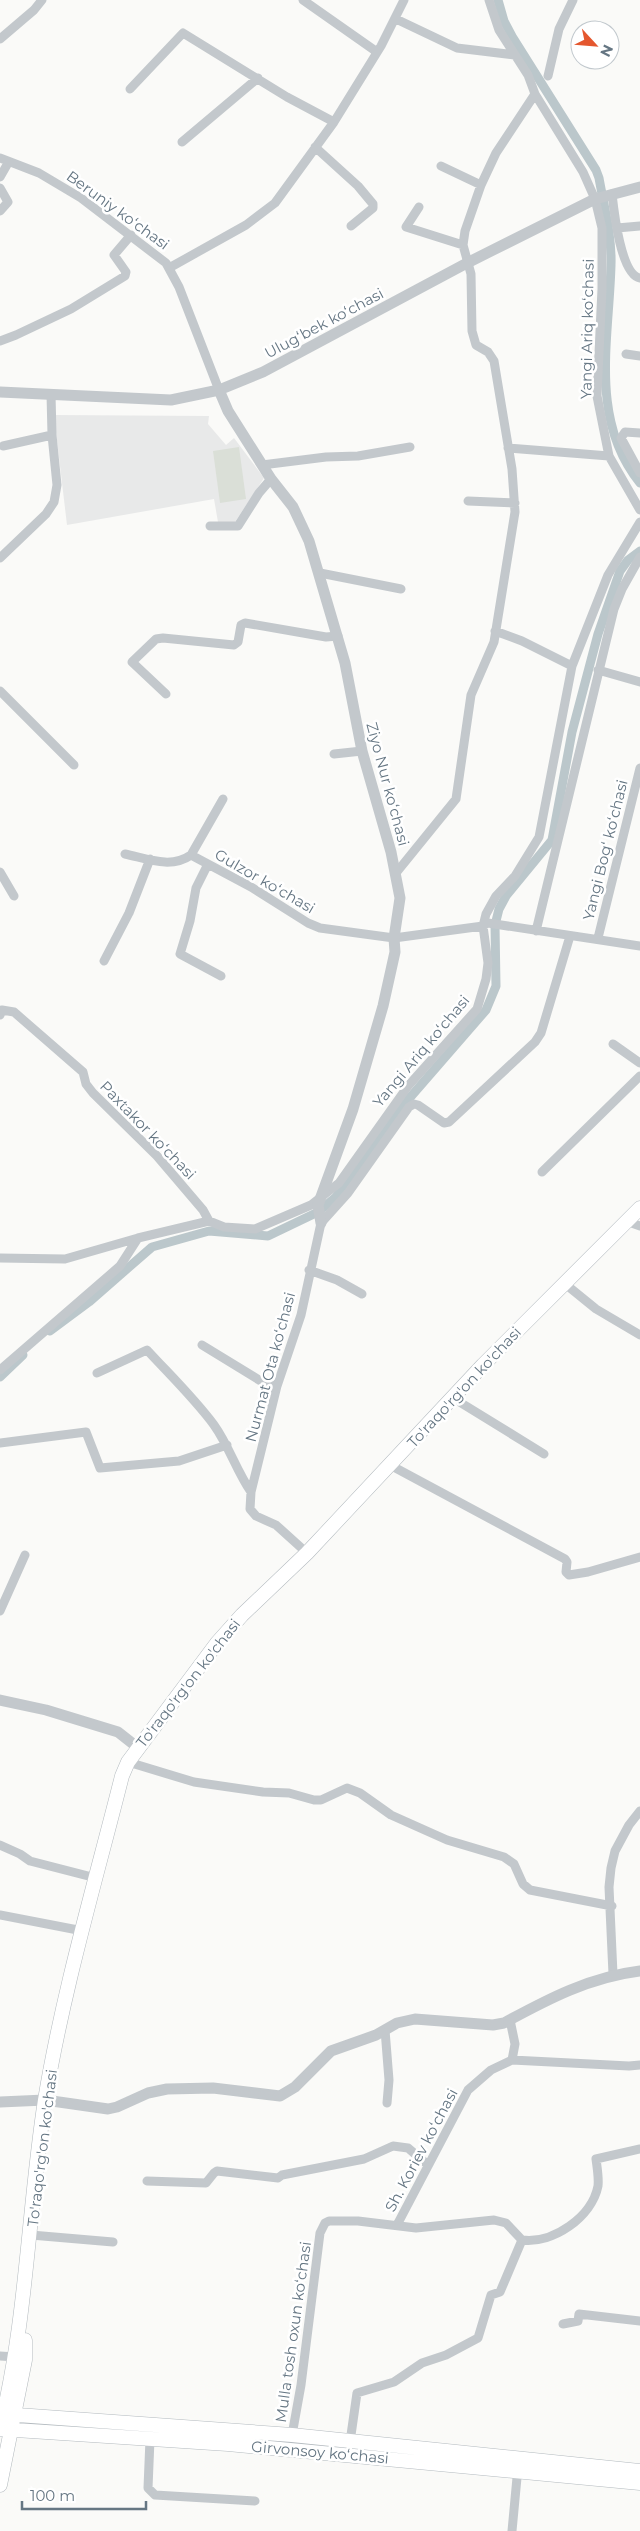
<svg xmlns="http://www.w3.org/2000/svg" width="640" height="2531" font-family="Montserrat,sans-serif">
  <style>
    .built { fill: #e8e9e9 }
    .garden { fill: #dadfd7 }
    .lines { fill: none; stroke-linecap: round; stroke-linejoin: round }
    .canal { stroke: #bbc7cb; stroke-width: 9 }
    .secondary-casing { stroke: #b3babf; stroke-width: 15 }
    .minor { stroke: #c3c8cc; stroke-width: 9 }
    .tertiary { stroke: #c3c8cc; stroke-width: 11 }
    .secondary { stroke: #fff; stroke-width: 14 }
    .labels { text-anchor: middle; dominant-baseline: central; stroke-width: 5; stroke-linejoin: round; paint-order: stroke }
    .street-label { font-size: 15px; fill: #657683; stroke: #fff }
  </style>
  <rect width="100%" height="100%" fill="#fafaf8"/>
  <path class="built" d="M 54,415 L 209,416 L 208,424 L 226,445 L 234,438 L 264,478 L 235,522 L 218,522 L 214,499 L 67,525 Z"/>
  <path class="garden" d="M 239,447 L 246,499 L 220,503 L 213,451 Z"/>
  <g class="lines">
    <path class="canal" d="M 498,0 L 504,21 L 513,38 L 596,170 L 599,178 C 604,206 612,237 611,265 C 609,340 589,420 640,483
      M 50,1331 L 89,1302 L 152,1247 L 209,1231 L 268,1236 L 318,1212 L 336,1197 L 407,1101 L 486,1010 L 496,986 L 495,925 L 499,909 L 506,896 L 552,840 L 572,732 L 598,634 L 620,571 L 628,560 L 640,551
      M 0,1377 L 23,1355"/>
    <g class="secondary-casing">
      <path id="secondary" d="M 4,2414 L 292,2435 L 640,2471
        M 0,2429 C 27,2321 28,2210 45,2100 C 63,1991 95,1883 122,1776 L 128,1762 L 217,1643 L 242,1615 L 307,1553 L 483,1365 L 640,1208
        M 0,2429 L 228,2444 L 640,2483
        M 0,2485 L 25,2360 L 25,2340"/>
    </g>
    <path class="minor" d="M 303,0 L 377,52
      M 489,0 L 499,30 L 528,75 L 535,94 L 583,172 L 595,199 L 602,228 L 602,289 L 597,396 L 609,456 L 640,510
      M 396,19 L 457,48 L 515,55
      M 0,39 L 34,10 L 42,0
      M 548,76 L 559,29 L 573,0
      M 130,89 L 183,33 L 287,97 L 334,122
      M 182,142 L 258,78
      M 315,147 L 358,186 L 373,204 L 373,208 L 351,226
      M 0,158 L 39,173 L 81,198 L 166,263 L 179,287 L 219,390
      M 441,166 L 481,185
      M 0,177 L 8,163
      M 0,188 L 8,202 L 0,211
      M 612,194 C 614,212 621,275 640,278
      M 419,207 L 406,227 L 463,245
      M 617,228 L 640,226
      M 169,268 L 246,225 L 275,203 L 334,122 L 381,46 L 404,0
      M 0,341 L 16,335 L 71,309 L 125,276 L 126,272 L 114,255 L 131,235
      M 626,354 L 640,356
      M 640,433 L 625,432 L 621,438 L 640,473
      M 3,446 L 52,435
      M 508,448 L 609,456
      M 262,465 L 326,457 L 358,456 L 410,447
      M 468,501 L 515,503
      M 210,526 L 238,526 L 259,493 L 271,479
      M 0,558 L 46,514 L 54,502 L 57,485 L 52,435 L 51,394
      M 320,573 L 401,589
      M 495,631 L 522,641 L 572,666
      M 598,670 L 640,682
      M 0,691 L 74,765
      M 166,694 L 132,662 L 156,639 L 163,638 L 234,645 L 238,642 L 241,625 L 245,623 L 326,637 L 338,636
      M 334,754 L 362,751
      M 125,854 C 148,859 171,869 191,855 L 251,887 L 308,923 L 320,928 L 394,938 L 483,926 L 488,923 L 640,946
      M 191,855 L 223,799
      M 208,864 L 196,888 L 190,921 L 180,954 L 221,976
      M 0,872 L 14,896
      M 396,873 L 456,799 L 471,695 L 494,642 L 515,512 L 512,469 L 494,361 L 488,352 L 476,345 L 472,331 L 471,274 L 463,245 L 465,231 L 481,185 L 496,153 L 535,94
      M 536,931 L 614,609 L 622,589 L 640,557
      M 598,938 L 640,768
      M 104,961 L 129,913 L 150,859
      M 0,1015 L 2,1010 L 14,1012 L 83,1072 L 86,1084 L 93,1093 L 157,1156 L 203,1210 L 209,1221
      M 613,1044 L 640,1063
      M 542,1172 L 640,1076
      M 626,1221 L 640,1226
      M 0,1258 L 65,1259 L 138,1238
      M 309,1270 L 337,1280 L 362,1294
      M 564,1283 L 596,1309 L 640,1335
      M 202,1345 L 264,1383 L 277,1386
      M 0,1370 L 120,1266 L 138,1238 L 209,1221 L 224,1227 L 255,1229 L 311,1205 L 339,1183 L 408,1086 L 477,1009 L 486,979 L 488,963 L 483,926 L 486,914 L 496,896 L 515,876 L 539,837 L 572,666 L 608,575 L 640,522
      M 97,1373 L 147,1350 C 169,1374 194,1398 214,1425 C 229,1446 236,1470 251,1492
      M 453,1398 L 544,1454
      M 0,1443 L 86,1432 L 100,1468 L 179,1461 L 227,1445
      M 390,1465 L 565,1559 L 567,1562 L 566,1572 L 569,1575 L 588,1572 L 640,1557
      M 307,1553 L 276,1525 L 256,1516 L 250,1509 L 251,1492 L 277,1386 L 301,1315 L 321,1223 L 348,1193 L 409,1107 L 414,1104 L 418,1105 L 444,1123 L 449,1122 L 535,1042 L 541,1033 L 570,936
      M 0,1611 L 25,1555
      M 128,1762 L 194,1782 L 263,1792 L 289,1793 L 314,1800 L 321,1800 L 347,1788 L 360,1793 L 391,1815 L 447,1840 L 504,1857 L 514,1864 L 523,1884 L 530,1890 L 612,1906
      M 0,1845 L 20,1854 L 30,1861 L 96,1878
      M 0,1915 L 83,1931
      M 613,1974 L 609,1887 L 611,1868 L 615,1851 L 629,1825 L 640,1811
      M 510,2020 L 515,2044 L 512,2060
      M 385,2030 L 389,2080 L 387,2103
      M 147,2181 L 206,2183 L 214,2173 L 217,2171 L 278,2178 L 282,2175 L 364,2159 L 393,2146 L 408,2148 L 428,2165
      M 397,2225 L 468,2090 L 491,2070 L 512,2060 L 629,2066 L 640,2065
      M 31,2235 L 113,2242
      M 563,2324 L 578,2321 L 579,2314 L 640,2321
      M 0,2356 L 15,2357
      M 292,2435 L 301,2385 L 320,2233 L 325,2223 L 329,2221 L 358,2221 L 416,2228 L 494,2220 L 506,2223 L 522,2240 C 553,2244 592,2217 598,2186 C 599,2178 597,2167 596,2159 L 640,2149
      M 150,2439 L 148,2488 L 155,2495 L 255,2501
      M 350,2442 L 357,2393 L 394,2382 L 422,2363 L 446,2355 L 478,2338 L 491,2295 L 500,2292 L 522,2240
      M 512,2531 L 518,2467"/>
    <path class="tertiary" d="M 219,390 L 228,411 L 271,479 L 293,507 L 309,541 L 345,663 L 362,751 L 391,852 L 400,898 L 394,938 L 395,952 L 383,1006 L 353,1109 L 318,1205 L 321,1223
      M 0,392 L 171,400 L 219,390 L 263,372 L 467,263 L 595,199 L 640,187
      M 0,1700 L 46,1710 L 118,1732 L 137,1747
      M 0,2102 L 45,2100 L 108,2109 L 117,2107 L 148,2093 L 167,2089 L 213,2088 L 280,2096 L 295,2087 L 331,2051 L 376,2035 L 397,2023 L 415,2019 L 493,2025 L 504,2023 C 548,1999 590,1977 640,1971"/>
    <use href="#secondary" class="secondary"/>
  </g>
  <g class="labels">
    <g class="street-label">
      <text transform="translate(118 210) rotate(36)">Beruniy koʻchasi</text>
      <text transform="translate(324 323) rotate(-28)">Ulugʻbek koʻchasi</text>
      <text transform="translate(587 329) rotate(-89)">Yangi Ariq koʻchasi</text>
      <text transform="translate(388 784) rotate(75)">Ziyo Nur koʻchasi</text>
      <text transform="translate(605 850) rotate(-76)">Yangi Bogʻ koʻchasi</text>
      <text transform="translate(265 881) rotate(30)">Gulzor koʻchasi</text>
      <text transform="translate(421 1051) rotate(-50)">Yangi Ariq koʻchasi</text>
      <text transform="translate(148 1130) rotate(46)">Paxtakor koʻchasi</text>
      <text transform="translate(270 1367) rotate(-75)">Nurmat Ota koʻchasi</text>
      <text transform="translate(464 1387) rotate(-47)">To'raqo'rg'on ko'chasi</text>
      <text transform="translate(188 1683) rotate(-52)">To'raqo'rg'on ko'chasi</text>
      <text transform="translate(42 2148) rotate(-83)">To'raqo'rg'on ko'chasi</text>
      <text transform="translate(421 2150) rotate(-62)">Sh. Koriev koʻchasi</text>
      <text transform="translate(293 2332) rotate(-82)">Mulla tosh oxun koʻchasi</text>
      <text transform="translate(320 2452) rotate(5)">Girvonsoy koʻchasi</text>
    </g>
  </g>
  <g transform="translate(595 45) rotate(116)"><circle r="24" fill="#ffffff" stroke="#c1c8cd"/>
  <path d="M0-4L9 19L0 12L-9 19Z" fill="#e4572e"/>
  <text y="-8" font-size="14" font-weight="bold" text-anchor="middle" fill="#657683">N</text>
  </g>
  <path d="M22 2501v8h124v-8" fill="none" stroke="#657683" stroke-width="2.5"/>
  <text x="30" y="2501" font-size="15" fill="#657683" stroke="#ffffff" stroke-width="4" paint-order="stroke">100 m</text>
</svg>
